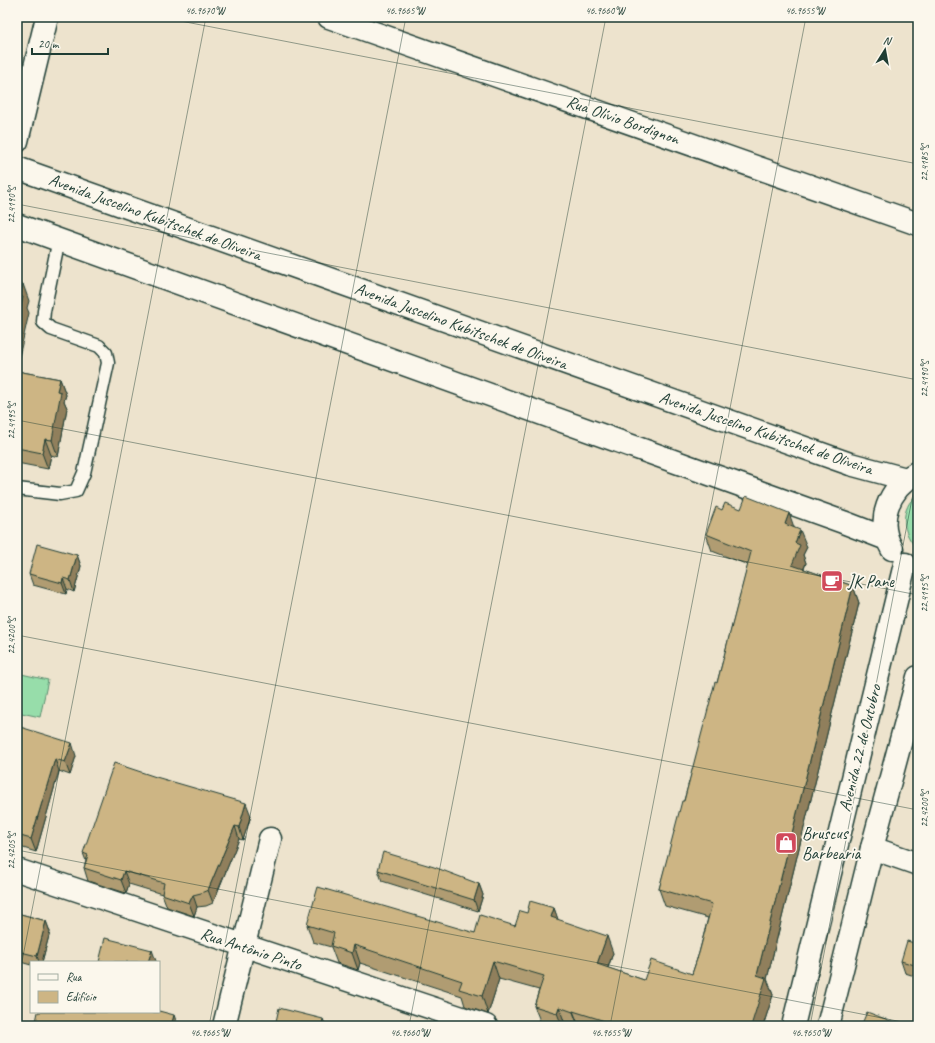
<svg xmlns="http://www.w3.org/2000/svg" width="935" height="1043" font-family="Caveat,sans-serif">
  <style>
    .green { fill: #97ddaa; stroke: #5b8d6f }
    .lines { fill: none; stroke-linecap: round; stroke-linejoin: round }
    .lane-casing { stroke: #1f3d34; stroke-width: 15 }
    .street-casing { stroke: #1f3d34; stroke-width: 25 }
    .secondary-casing { stroke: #1f3d34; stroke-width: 25 }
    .lane { stroke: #fbf7ec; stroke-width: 12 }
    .street { stroke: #fbf7ec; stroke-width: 22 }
    .secondary { stroke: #fbf7ec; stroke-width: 22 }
    .wall { fill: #b09c72; stroke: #1f3d34 }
    .shaded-wall { fill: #907f5c; stroke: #1f3d34 }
    .building { fill: #cdb584; stroke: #1f3d34 }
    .ticks { fill: none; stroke: #1f3d34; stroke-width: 1; stroke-opacity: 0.45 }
    .labels { text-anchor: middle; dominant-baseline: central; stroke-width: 3.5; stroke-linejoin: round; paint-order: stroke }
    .street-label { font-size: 17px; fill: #1f3d34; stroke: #fbf7ec }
    .poi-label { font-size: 17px; fill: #1f3d34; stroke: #fbf7ec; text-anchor: start }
    .neatline { fill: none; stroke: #1f3d34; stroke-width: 1.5 }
    .ticks-label { font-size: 10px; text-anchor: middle; fill: #1f3d34 }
  </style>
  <rect width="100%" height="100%" fill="#ede3cd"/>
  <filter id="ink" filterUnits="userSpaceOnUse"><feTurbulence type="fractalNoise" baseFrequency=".025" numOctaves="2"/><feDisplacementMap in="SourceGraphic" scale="8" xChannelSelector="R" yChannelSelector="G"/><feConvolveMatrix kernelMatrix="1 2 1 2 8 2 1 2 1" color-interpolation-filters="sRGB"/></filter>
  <g filter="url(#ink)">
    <path class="green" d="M 918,494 L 918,549 C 901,534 899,508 918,494 Z
      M 17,673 L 48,680 L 40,717 L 17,712 Z"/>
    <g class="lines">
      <g class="lane-casing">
        <path id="lane" d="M 17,489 L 60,494 L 76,491 L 84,473 L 108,363 L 106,353 L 99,346 L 51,329 L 43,322 L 44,311 L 59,239"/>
      </g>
      <g class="street-casing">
        <path id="street" d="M 329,17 L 918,224
          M 17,141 L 47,17
          M 872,848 L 918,864
          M 17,870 L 486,1026
          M 224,1026 L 270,839"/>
      </g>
      <g class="secondary-casing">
        <path id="secondary" d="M 17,168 L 850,464 L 906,479
          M 17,225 L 843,522 L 887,539
          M 892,549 C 875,520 889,489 916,473
          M 793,1026 L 905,564
          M 828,1026 L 872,848 L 918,677"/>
      </g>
      <use href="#lane" class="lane"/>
      <use href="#street" class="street"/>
      <use href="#secondary" class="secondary"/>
    </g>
    <path class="wall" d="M 17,371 L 60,379 L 66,395 L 64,401 L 67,408 L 58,457 L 51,455 L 48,469 L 17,463 Z
      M 722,510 L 795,528 L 807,547 L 803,555 L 806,563 L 804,569 L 853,586 L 859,603 L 767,979 L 773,995 L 763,1026 L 570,1026 L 565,1024 L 564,1026 L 551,1026 L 541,1023 L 534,1006 L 539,990 L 499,979 L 488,1014 L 465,1006 L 462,996 L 360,963 L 358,970 L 337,963 L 331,947 L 313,942 L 307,925 L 475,933 L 515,926 L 527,913 L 554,908 L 558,920 L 613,953 L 608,968 L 644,980 L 692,974 L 699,953 L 708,918 L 665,906 L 659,889 L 717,683 L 748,565 L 712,551 L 706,534 Z
      M 77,555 L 81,566 L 74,592 L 67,589 L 66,594 L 33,585 L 29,574 Z
      M 17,726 L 76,756 L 70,775 L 59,771 L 36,852 L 17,846 Z
      M 918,779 L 918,795 L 915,788 Z
      M 251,816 L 243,840 L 239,839 L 213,903 L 206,906 L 197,907 L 194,916 L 167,907 L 162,894 L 129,884 L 126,893 L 88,881 L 84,868 L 86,861 L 83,853 Z
      M 378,870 L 479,884 L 483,895 L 478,911 L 382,881 Z
      M 17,913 L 46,921 L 50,932 L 42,962 L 31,962 L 31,965 L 17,961 Z
      M 918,944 L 918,977 L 905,973 L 901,961 Z"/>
    <path class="shaded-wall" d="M 23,284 L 29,301 L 27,308 L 29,313 L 17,366 L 17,324 L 20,296 Z
      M 60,379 L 66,395 L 64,401 L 67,408 L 58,457 L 52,440 L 57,391 Z
      M 45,439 L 51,455 L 48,469 L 42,453 Z
      M 789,513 L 795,530 L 785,524 Z
      M 800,530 L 807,547 L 803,555 L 806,563 L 798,583 L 792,565 L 795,543 Z
      M 77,555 L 81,566 L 74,592 L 70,580 Z
      M 63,578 L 67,589 L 66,594 L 62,583 Z
      M 853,586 L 859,603 L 767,979 L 773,995 L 763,1026 L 751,1026 L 757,975 Z
      M 72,743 L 76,756 L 70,775 L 65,762 Z
      M 55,759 L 59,771 L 36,852 L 31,839 Z
      M 246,803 L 251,816 L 243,840 L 239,827 Z
      M 235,826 L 239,839 L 213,903 L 208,890 Z
      M 124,871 L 129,884 L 126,893 L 121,880 Z
      M 479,884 L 483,895 L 478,911 L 474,900 Z
      M 193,895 L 197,907 L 194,916 L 189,903 Z
      M 554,908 L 560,925 L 551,917 Z
      M 46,921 L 50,932 L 42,962 L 39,962 L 37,956 Z
      M 607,936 L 613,953 L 603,981 L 597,964 Z
      M 354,945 L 360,963 L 358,970 L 352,953 Z
      M 152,950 L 156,961 L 156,962 L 148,962 Z
      M 493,961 L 499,979 L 488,1014 L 482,996 Z
      M 559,1007 L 565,1024 L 564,1026 L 562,1026 L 557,1013 Z
      M 573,1011 L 579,1026 L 578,1026 L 573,1012 Z
      M 174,1015 L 178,1026 L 171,1026 Z
      M 323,1019 L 326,1026 L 322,1024 Z"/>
    <path class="building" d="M 17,283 L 23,284 L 20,296 L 23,297 L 17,324 Z
      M 17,371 L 60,379 L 57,391 L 61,392 L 52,440 L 45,439 L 42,453 L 17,448 Z
      M 746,496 L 789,513 L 785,524 L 800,530 L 795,543 L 800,545 L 792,565 L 853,586 L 757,975 L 766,978 L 751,1026 L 738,1026 L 729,1023 L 728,1026 L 621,1026 L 573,1011 L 573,1012 L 559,1007 L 557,1013 L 534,1006 L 544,976 L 493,961 L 482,996 L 459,989 L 462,981 L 354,945 L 352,953 L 331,946 L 334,933 L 307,925 L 318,887 L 475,933 L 480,915 L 515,926 L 520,911 L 527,913 L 530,901 L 554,908 L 551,917 L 607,936 L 597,964 L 644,980 L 651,960 L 692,974 L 699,953 L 712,904 L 659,889 L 682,801 L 684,801 L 715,682 L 717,683 L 751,552 L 706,534 L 716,507 L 722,510 L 725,503 L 741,509 Z
      M 37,544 L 77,555 L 70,580 L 63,578 L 62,583 L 29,574 Z
      M 17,726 L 72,743 L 65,762 L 55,759 L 31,839 L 17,835 Z
      M 114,763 L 156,777 L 246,803 L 239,827 L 235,826 L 208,890 L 201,893 L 193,895 L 189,903 L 162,894 L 164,883 L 124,871 L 121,880 L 84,868 L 88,855 L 83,853 Z
      M 918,779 L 918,788 L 915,788 Z
      M 383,852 L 434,867 L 479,884 L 474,900 L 378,870 Z
      M 17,913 L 46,921 L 37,956 L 17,951 Z
      M 105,938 L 152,950 L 148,962 L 99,962 Z
      M 907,941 L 918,944 L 918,966 L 901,961 Z
      M 279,1008 L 323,1019 L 322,1024 L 333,1026 L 275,1026 Z
      M 159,1011 L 174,1015 L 171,1026 L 35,1026 L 38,1012 L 121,1012 L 127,1013 L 127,1012 L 159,1012 Z
      M 867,1012 L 904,1026 L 861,1026 Z"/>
  </g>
  <path class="ticks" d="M 160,17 L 918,164M 17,204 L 918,380M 17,420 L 918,595M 17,635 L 918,810M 17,850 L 918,1025M 17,987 L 206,17M 209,1026 L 406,17M 409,1026 L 606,17M 610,1026 L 806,17M 810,1026 L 918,468"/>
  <defs>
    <g id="cafe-square" transform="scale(1.15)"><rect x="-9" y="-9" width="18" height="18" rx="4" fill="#d1495b" stroke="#fbf7ec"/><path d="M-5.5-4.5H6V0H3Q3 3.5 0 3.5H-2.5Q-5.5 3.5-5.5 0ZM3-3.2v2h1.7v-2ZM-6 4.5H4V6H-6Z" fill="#fff"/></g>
    <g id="shop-square" transform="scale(1.15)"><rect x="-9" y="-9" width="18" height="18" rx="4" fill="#d1495b" stroke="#fbf7ec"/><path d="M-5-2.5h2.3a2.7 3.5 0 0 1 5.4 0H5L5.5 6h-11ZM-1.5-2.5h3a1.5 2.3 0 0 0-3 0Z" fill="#fff"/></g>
  </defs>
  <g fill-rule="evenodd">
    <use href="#cafe-square" x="832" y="581"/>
    <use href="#shop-square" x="786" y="843"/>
  </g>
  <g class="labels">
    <g class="street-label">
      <text transform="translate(623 120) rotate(19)">Rua Olívio Bordignon</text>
      <text transform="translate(155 217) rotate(20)">Avenida Juscelino Kubitschek de Oliveira</text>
      <text transform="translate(461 326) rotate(20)">Avenida Juscelino Kubitschek de Oliveira</text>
      <text transform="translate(766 433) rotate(19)">Avenida Juscelino Kubitschek de Oliveira</text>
      <text transform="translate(860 748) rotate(-76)">Avenida 22 de Outubro</text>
      <text transform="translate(251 949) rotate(18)">Rua Antônio Pinto</text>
    </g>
    <g class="poi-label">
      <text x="848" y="581">JK Pane</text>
      <text x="802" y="833">Bruscus<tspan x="802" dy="20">Barbearia</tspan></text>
    </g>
  </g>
  <rect width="935" height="1043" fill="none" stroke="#fbf7ec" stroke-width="44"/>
  <rect x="30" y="961" width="130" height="52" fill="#fbf7ec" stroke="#a3ada2"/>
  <rect x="38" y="974" width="20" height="6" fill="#fbf7ec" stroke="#a3ada2"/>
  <text x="66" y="981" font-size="12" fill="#1f3d34">Rua</text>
  <rect x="38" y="991" width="20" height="12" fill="#cdb584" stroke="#a3ada2"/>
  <text x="66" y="1001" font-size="12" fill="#1f3d34">Edifício</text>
  <g transform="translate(885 50) rotate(11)" stroke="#fbf7ec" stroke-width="3" paint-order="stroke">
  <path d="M0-3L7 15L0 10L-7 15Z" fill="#1f3d34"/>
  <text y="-6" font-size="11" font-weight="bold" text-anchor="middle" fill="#1f3d34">N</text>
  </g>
  <path d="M32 48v6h76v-6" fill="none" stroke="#1f3d34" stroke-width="2"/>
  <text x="38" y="48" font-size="12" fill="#1f3d34" stroke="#fbf7ec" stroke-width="3" paint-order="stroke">20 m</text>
  <rect x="22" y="22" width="891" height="999" class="neatline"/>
  <g class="ticks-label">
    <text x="205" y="14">46.9670°W</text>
    <text x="405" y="14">46.9665°W</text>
    <text x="605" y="14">46.9660°W</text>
    <text x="805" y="14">46.9655°W</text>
    <text transform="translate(924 163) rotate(-90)" y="4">22.4185°S</text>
    <text transform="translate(11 205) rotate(-90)" y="4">22.4190°S</text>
    <text transform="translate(924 379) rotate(-90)" y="4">22.4190°S</text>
    <text transform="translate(11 421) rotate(-90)" y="4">22.4195°S</text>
    <text transform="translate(924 594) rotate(-90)" y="4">22.4195°S</text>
    <text transform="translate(11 636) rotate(-90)" y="4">22.4200°S</text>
    <text transform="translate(924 809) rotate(-90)" y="4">22.4200°S</text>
    <text transform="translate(11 851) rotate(-90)" y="4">22.4205°S</text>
    <text x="210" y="1036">46.9665°W</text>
    <text x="410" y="1036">46.9660°W</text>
    <text x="611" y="1036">46.9655°W</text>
    <text x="811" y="1036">46.9650°W</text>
  </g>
</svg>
